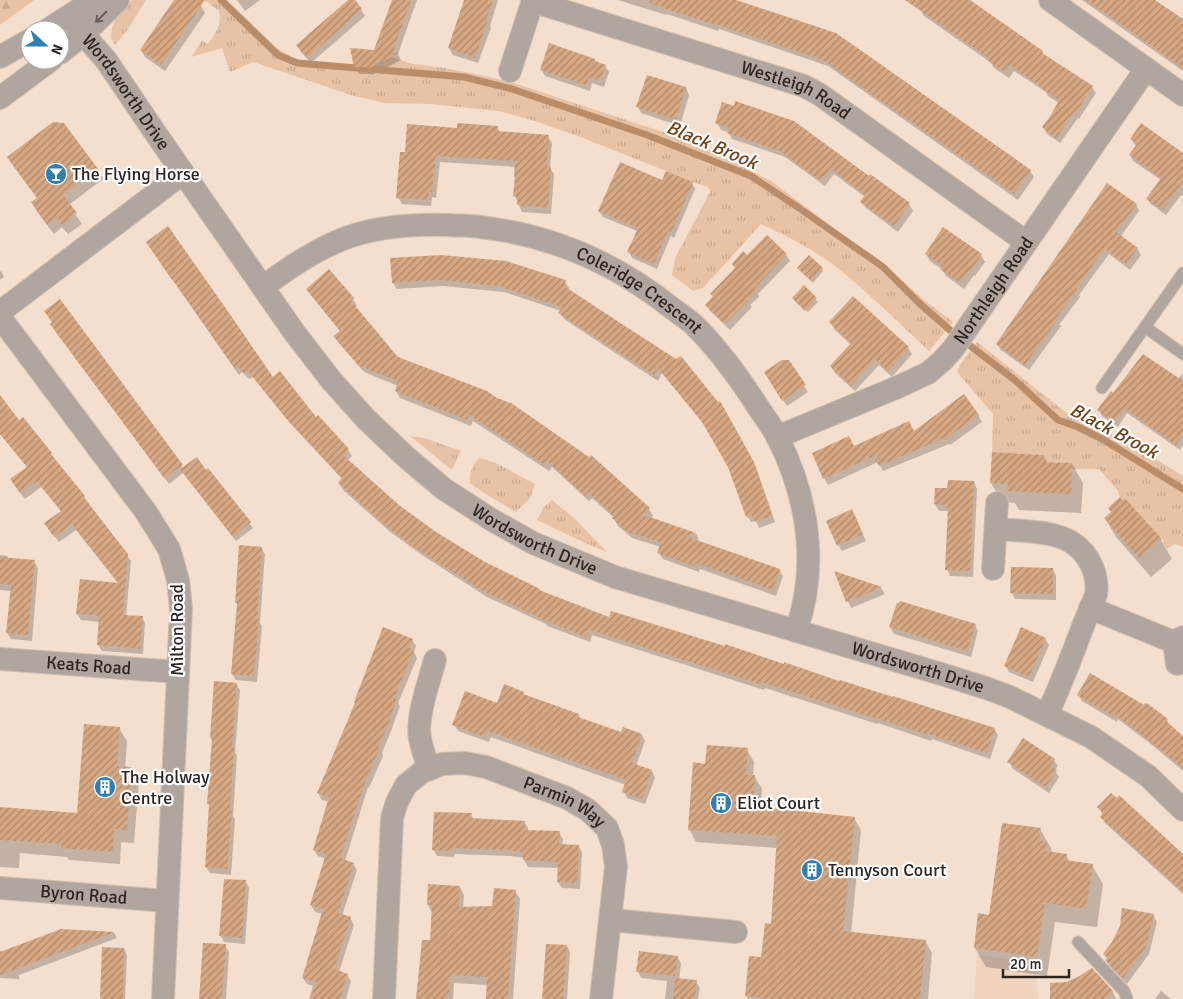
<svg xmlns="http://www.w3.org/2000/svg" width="1183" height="999" font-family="Signika,sans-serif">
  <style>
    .built { fill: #f1d4be }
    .grass { fill: url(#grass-tufts) }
    .forest { fill: url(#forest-firs) }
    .shadow { fill: #0003 }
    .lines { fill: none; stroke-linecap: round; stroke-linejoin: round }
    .stream { stroke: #ba8d6a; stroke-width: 7 }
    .building { fill: url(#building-hatch) }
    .lane-casing { stroke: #d0bdae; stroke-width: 13 }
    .street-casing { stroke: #d0bdae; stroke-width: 24 }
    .lane { stroke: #b0a69f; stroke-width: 11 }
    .street { stroke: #b0a69f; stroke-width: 22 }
    .oneway { stroke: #685f59 }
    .labels { text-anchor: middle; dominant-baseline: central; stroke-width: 4.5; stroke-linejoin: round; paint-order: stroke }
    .street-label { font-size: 18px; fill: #2e251f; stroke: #fff }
    .poi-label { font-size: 18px; fill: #2e251f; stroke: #fff; text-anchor: start }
    .water-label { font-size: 19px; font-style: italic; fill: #70431a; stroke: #fff }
  </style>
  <defs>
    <pattern id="grass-tufts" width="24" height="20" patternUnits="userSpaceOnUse" patternTransform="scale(1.25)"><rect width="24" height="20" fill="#e8c2a5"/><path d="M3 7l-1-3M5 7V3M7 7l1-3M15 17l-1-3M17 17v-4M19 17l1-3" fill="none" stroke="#c7a78e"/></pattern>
    <pattern id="forest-firs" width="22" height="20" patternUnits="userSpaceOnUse" patternTransform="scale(1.25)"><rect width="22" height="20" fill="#e8c2a5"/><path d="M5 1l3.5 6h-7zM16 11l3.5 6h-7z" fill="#c7a78e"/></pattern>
    <pattern id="building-hatch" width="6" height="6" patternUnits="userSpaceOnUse" patternTransform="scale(1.25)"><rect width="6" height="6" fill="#d6a884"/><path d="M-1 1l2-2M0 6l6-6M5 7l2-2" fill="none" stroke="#ae896b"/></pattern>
  </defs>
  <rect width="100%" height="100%" fill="#f4decd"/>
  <path class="built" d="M 977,954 L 1036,964 L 1038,999 L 974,999 Z"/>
  <path class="grass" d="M 132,0 L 146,0 L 128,29 L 115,45 L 111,38 L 112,28 L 118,13 Z
    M 204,0 L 227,0 L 277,48 L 293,58 L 316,63 L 354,67 L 370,67 L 391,57 L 413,64 L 445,68 L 490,77 L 520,85 L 699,144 L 771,181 L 847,238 L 877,258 L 924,300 L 953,322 L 929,351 C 898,322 868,292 835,266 C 812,248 786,236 761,224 L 703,288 L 693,291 L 672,275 L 675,258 L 708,196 L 710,190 L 708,187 L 693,182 L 666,171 L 583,138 L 535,121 L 499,111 L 430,104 L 384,103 L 351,95 L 253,62 L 230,72 L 222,48 L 191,57 L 202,41 L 208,44 C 216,32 222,26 219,11 Z
    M 977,342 L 1074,419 L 1122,438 L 1183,476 L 1183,547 L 1175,544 L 1167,549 L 1162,539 L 1125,498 L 1123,500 L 1120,497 L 1118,491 L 1099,469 L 1072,469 L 1072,463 L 1044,462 L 1044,455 L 992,452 L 993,414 L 957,372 L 960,365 Z
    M 410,436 L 424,438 L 461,451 L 452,470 Z
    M 480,458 L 498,464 L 535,484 L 530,498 L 516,512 L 489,496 L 470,483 C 470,472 471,466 480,458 Z
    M 552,500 L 575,519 L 607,552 L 583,542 L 537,520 L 544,507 Z"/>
  <path class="forest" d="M 0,0 L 34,0 L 0,25 Z"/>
  <path class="shadow" d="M 175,0 L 192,0 L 201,6 L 205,13 L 165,71 L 145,57 L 141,50 Z
    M 237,0 L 260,0 L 245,11 Z
    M 350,0 L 353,0 L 361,10 L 365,16 L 311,63 L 301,52 L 297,45 Z
    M 394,0 L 417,0 L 398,54 L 401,60 L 372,75 L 371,74 L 359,74 L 355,67 L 375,52 Z
    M 465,0 L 498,0 L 490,26 L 491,28 L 478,63 L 453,55 L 449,48 Z
    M 618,0 L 730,0 L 1030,171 L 1034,177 L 1018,200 L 828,66 L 719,29 L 718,31 L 667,14 L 666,15 Z
    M 919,0 L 967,0 L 1042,52 L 1044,56 L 1092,87 L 1096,93 L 1079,119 L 1078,118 L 1060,143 L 1047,134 L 1043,127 L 1052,115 L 1059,103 L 1048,96 L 1046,92 L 1014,71 L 1009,78 L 994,68 L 990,62 L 924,16 L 920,9 Z
    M 1082,0 L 1153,0 L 1183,21 L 1183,71 Z
    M 596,62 L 605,66 L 609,72 L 604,87 L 592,83 L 590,91 L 545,76 L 541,69 Z
    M 648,76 L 686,88 L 689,95 L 680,126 L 641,113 L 638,107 Z
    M 735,108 L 869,178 L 870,176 L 909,204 L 913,211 L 898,232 L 866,208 L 862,202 L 865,197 L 834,174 L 825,186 L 785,157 L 732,139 L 728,132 L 721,130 L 717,123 Z
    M 497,127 L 500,133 L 548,136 L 552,143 L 550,168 L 554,174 L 551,214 L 522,212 L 515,196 L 516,167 L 440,162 L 436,198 L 432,197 L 431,206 L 402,204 L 398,197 L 406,154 L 458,129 Z
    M 1131,139 L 1183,155 L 1183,196 L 1181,195 L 1166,215 L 1151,204 L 1147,199 L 1161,180 L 1133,161 L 1130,155 L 1136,146 Z
    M 8,157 L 97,169 L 103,179 L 69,205 L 82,224 L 68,234 L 62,227 L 54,234 L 38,213 L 32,203 L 38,199 L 14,167 Z
    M 663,182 L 692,183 L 695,189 L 674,238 L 671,236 L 657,269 L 632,258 L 629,252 L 637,231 L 603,217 L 599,211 Z
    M 1136,204 L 1139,211 L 1121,236 L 1137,248 L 1141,255 L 1130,270 L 1109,254 L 1079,295 L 1080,297 L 1059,325 L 1061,326 L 1029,370 L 1001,350 L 997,344 Z
    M 943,229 L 981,255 L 985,262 L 975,276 L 974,275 L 964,289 L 946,276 L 942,269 L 930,261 L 926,254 Z
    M 151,249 L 273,379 L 316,419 L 318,417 L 348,450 L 352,456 L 347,461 L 398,506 L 436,533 L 484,563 L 539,590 L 541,592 L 610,619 L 840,682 L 994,729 L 998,735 L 990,759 L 932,739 L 931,741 L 878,723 L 877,724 L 765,688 L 764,690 L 592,635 L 590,642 L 547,626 L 546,624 L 487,597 L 422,555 L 389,531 L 387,529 L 343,490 L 339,483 L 343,480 L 290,423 L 253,377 L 249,379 L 242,372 L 239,375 Z
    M 786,255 L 790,261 L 758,294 L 759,297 L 750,305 L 752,307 L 730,330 L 710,311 L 707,305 L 714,297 L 712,294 Z
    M 392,259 L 565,282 L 569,288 L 568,290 L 718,403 L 719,402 L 757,470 L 775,522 L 759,528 L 756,521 L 751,522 L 747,516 L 729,466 L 707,428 L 662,373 L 658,381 L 564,319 L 560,313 L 561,311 L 504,292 L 443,286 L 397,289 L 393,283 Z
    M 799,268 L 822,269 L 823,271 L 813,283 Z
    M 1,271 L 4,277 L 0,280 L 0,272 Z
    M 804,287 L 818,302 L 808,312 L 795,301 Z
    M 307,289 L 353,299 L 357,306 L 355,307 L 397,358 L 649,509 L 653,516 L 650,519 L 696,534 L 699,539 L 695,541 L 779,570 L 783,576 L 776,596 L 700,569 L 699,572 L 663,559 L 659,553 L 661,547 L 632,538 L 617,525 L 614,518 L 592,498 L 589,501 L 552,467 L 549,471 L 473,421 L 471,426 L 400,398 L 396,391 L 398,386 L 364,372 L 339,343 L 335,337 L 341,332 L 311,295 Z
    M 831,322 L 908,348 L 912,354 L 892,377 L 879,365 L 855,391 L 835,373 L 831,367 L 851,345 L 834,329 Z
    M 53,323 L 183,468 L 206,472 L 208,470 L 253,528 L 236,541 L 183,473 L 169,484 L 55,331 Z
    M 788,361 L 808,392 L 787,406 L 769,379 Z
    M 1183,373 L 1183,445 L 1180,450 L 1127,413 L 1118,427 L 1102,416 L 1099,410 L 1114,395 L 1178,379 Z
    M 0,397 L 19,422 L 84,497 L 131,561 L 126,617 L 142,617 L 145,623 L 143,654 L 102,651 L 98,645 L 100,622 L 81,620 L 77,614 L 119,584 L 76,530 L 59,542 L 49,529 L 62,512 L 41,487 L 25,499 L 15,486 L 28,468 L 0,434 Z
    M 978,415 L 982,422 L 950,445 L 949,444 L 883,471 L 878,462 L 828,485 L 824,478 L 854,447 Z
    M 1043,456 L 1048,463 L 1072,464 L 1083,483 L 1081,513 L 1019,510 L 1015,503 L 1002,502 L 991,483 Z
    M 974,482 L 977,489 L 973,577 L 950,576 L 947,569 L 950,511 L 939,511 L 935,504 Z
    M 852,510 L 866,541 L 842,551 L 838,545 Z
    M 1112,512 L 1161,540 L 1172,559 L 1151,577 L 1116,537 L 1105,518 Z
    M 261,548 L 265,554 L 260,623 L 262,626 L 257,682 L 236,680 L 232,674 L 238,605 L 236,602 Z
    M 0,555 L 7,556 L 9,559 L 34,561 L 38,568 L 32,641 L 11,639 L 7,633 L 12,591 L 0,590 Z
    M 1053,569 L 1056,576 L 1056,600 L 1015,599 L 1012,593 Z
    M 836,573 L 881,588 L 885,594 L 851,608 Z
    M 975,625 L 978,631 L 971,657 L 894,634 L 890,627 Z
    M 1045,639 L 1049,645 L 1033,682 L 1009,672 L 1006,666 Z
    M 412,640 L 416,646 L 414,652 L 417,658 L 398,703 L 400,706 L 391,731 L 382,753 L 383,756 L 369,788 L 368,787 L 345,861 L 353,864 L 357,870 L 342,916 L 350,918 L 354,925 L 339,972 L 347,975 L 351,981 L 346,999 L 309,999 L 313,986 L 307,984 L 303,978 L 323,914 L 315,912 L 311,905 L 326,859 L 318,856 L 314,850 L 329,802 L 322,800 L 318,793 Z
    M 236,684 L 240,690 L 235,752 L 237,756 L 233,816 L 235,819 L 231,875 L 210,873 L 206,867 L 213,742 L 211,738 Z
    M 523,693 L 525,696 L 578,715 L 581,719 L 622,734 L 642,735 L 645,741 L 636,766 L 652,771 L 655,778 L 645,804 L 627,798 L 624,791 L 626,785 L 491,737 L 489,742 L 458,731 L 454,724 Z
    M 1079,695 L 1167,720 L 1170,726 L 1183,737 L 1183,771 L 1152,745 L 1118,719 L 1117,722 L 1082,701 Z
    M 119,728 L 127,741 L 125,768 L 132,769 L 139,781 L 134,843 L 121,842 L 120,864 L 69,860 L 67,857 L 20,853 L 19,868 L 0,867 L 0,808 L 78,814 Z
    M 747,750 L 754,762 L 753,776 L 755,777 L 762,789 L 761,808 L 854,818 L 861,830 L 851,934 L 925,941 L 932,953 L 928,999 L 748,999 L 746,996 L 762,959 L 772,925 L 778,848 L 696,842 L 689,829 L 706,765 Z
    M 1054,760 L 1058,766 L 1055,770 L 1059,777 L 1049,793 L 1013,769 L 1009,762 Z
    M 1099,807 L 1183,855 L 1183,894 L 1105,823 L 1102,817 L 1103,815 Z
    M 471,815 L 474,819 L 524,822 L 528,828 L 528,831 L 559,833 L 563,839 L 562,845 L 578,846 L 582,852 L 580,889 L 562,888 L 558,882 L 559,868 L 528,867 L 524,860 L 524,858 L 510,856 L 455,854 L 454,857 L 437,856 L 433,849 Z
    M 1040,829 L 1051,848 L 1052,853 L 1066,855 L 1070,862 L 1092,865 L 1103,884 L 1097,927 L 1055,922 L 1047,976 L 986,967 L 975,948 L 990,916 Z
    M 246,882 L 249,888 L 245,944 L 224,942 L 221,936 Z
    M 460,887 L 464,895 L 463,908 L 494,907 L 515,891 L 520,899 L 513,999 L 487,999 L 488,985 L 454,983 L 453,999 L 416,999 L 416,994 L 418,994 L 431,942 L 432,913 L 428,905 Z
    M 1153,915 L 1157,922 L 1149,954 L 1127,984 L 1110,967 L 1105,954 Z
    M 62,931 L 114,933 L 117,938 L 19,975 L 19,979 L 0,978 L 0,951 L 5,952 Z
    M 225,945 L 229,952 L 226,999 L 200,999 Z
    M 567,946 L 570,952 L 567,999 L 544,999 Z
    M 124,949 L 127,955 L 125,999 L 101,999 Z
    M 677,957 L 681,963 L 679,980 L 696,982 L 700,988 L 698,999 L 665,999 L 667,981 L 641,978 L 638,971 Z
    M 1112,991 L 1116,998 L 1115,999 L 1052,999 Z
    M 1161,991 L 1171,999 L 1155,999 Z"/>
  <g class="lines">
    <path class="stream" d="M 221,0 L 278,55 L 297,63 L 464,77 L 512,89 L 647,135 L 751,176 L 799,208 L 883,267 L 919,303 L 951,331 L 1016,381 L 1058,420 L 1078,427 L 1104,440 L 1183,489"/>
  </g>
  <path class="building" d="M 174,0 L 205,0 L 161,65 L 140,50 Z
    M 348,0 L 355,0 L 362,9 L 307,58 L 296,45 Z
    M 392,0 L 411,0 L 393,52 L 399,53 L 367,69 L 368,67 L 354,67 L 350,48 L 374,50 Z
    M 464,0 L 493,0 L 486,20 L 488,20 L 475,58 L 448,48 Z
    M 650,0 L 736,0 L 836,33 L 1031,170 L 1014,194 L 823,60 L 715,24 L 715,25 L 649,3 Z
    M 905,0 L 970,0 L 1043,51 L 1042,53 L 1093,86 L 1075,114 L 1074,113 L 1056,138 L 1042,127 L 1051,115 L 1059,100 L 1042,89 L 1043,88 L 1010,65 L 1005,72 L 988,61 L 990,59 Z
    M 1086,0 L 1155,0 L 1183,19 L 1183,68 Z
    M 549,43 L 595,59 L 595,61 L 606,65 L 600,81 L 589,78 L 586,85 L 540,70 Z
    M 647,75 L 686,87 L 676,120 L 636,107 Z
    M 735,101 L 794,121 L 869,176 L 870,174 L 910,203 L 894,226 L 860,202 L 865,195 L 830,168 L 821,181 L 780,151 L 727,133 L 729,128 L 715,123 L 722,102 L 734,106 Z
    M 53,122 L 64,123 L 98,169 L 63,195 L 77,213 L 62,225 L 56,218 L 47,225 L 31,202 L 37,198 L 7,157 Z
    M 457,123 L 498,126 L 498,131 L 549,135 L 547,166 L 551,166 L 548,208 L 517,205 L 518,197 L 513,196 L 515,177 L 514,177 L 515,161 L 436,156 L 432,192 L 429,191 L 428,200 L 396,198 L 400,152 L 405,152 L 407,124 L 457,128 Z
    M 1141,123 L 1183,153 L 1183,182 L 1163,210 L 1146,199 L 1161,178 L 1129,155 L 1137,144 L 1130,139 Z
    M 620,162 L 662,180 L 666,171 L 693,182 L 671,233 L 668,231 L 654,264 L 627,252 L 638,228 L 598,211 Z
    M 1107,183 L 1137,204 L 1116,232 L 1138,248 L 1126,264 L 1105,249 L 1076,288 L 1077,290 L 1056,318 L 1058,319 L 1025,365 L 996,344 Z
    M 168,226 L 229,313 L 273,377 L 280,371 L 316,417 L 318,415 L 349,449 L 343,455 L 399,505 L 436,532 L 485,562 L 540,589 L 539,590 L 609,617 L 611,611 L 725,646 L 725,644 L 784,664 L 784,662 L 839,681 L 840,680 L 893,697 L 893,696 L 995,728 L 987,753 L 928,734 L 928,735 L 874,717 L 874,718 L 761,682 L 760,684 L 589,630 L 586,637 L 542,619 L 483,591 L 417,549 L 384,525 L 384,524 L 338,483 L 342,478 L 285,417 L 248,371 L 244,373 L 238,366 L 235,369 L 173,280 L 172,280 L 146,242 Z
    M 943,227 L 982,254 L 971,270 L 970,269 L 960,283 L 940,269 L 942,266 L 925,254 Z
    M 767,235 L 787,254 L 755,288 L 757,290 L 748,298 L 749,300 L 725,324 L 705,305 L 713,296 L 710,294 L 735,268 L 732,264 L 743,251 L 747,255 Z
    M 441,255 L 506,261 L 566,280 L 564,286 L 631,330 L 676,359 L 681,356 L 718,402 L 720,401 L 754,462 L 772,516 L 755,522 L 752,515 L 746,517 L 728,467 L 702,422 L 658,368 L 654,375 L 558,313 L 562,307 L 499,286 L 439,280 L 392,283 L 390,258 Z
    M 809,255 L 823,268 L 811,281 L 797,268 Z
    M 329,269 L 354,298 L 351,301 L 398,357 L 487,391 L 497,398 L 511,403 L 589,457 L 591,455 L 650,508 L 644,515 L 696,533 L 685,536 L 780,569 L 773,590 L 696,563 L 695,566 L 657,553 L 661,542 L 627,532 L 612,518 L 614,516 L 588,492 L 585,496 L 547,461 L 545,465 L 469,415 L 467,420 L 395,391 L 398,381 L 359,366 L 333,336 L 340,331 L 306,289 Z
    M 804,285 L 817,298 L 805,311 L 792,298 Z
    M 853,296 L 909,347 L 888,371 L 875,359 L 851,386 L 830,366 L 851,343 L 829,322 Z
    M 60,299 L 183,465 L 164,478 L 50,324 L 52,322 L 44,311 Z
    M 1143,354 L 1183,381 L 1183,435 L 1176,445 L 1124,408 L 1114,422 L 1097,410 L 1111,391 L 1113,393 Z
    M 782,360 L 789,360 L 806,385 L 782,401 L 764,372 Z
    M 964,394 L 979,415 L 945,439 L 944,438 L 879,466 L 875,460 L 879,456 L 878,454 L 823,479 L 812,453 L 849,436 L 854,446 L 909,421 L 914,431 Z
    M 0,395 L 19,420 L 23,417 L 52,453 L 51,454 L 85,496 L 84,498 L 128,554 L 123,615 L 143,616 L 140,649 L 97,645 L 99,616 L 76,614 L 80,579 L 118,583 L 72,524 L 54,537 L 44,523 L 61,511 L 37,481 L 20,493 L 10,479 L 27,467 L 0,434 Z
    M 992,452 L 1044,455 L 1044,462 L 1072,463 L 1071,494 L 1007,491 L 1008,484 L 990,483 Z
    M 197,457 L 206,470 L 208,468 L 251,522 L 233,537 L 180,469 Z
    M 948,480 L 974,481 L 970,571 L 945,570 L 948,508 L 946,508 L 946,505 L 934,504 L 935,488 L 947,488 Z
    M 1120,497 L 1123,500 L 1125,498 L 1162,539 L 1139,558 L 1104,518 L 1111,512 L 1108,508 Z
    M 852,509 L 863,534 L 837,546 L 826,521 Z
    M 239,545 L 262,547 L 257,618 L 259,618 L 254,676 L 231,674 L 237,603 L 235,603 Z
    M 0,557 L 35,560 L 28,635 L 6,633 L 11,585 L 0,584 Z
    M 1011,567 L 1053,568 L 1053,594 L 1010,593 Z
    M 834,571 L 882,587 L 846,602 Z
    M 900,601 L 976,624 L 967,651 L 889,627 L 897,603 L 899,603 Z
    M 383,627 L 413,639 L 409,648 L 414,650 L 394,698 L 397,699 L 388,724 L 378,748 L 380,748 L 365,782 L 340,858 L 354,863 L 338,913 L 351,917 L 334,969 L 348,974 L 340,999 L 310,999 L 316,982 L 302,978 L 323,909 L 310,905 L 326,854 L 313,850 L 329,797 L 317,793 L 355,703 L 354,702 Z
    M 1021,627 L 1046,638 L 1029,677 L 1004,666 Z
    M 1090,673 L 1144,705 L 1145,703 L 1148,704 L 1168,719 L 1166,721 L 1183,736 L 1183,768 L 1147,739 L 1114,714 L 1113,716 L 1077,695 Z
    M 214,681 L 237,683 L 232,748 L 234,748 L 230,811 L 232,811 L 227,869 L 205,867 L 209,804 L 207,804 L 212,739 L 210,738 Z
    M 504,684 L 524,692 L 523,694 L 579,714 L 578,717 L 621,732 L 623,727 L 642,734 L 632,763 L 652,770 L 642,799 L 622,792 L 626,780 L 488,731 L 485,737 L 452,725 L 465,691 L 497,703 Z
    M 84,724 L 120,727 L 117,766 L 132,767 L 127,830 L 114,829 L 113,852 L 61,848 L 61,844 L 0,840 L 0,807 L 77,813 Z
    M 1023,738 L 1055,759 L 1050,766 L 1057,770 L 1045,787 L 1007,762 Z
    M 707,745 L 748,748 L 746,775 L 755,775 L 753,806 L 855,817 L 843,931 L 926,940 L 920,999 L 772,999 L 745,996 L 749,956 L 761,957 L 765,923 L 771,924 L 777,836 L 688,830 L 693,762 L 705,764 Z
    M 1111,793 L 1117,798 L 1119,795 L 1183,854 L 1183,892 L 1100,817 L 1103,813 L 1097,807 Z
    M 434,812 L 472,813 L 471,818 L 525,821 L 524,830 L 560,831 L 559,844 L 579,845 L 577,883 L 557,882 L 558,862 L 523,860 L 523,852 L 506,850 L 452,848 L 451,851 L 432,850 Z
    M 1002,823 L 1041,828 L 1039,841 L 1047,842 L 1046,851 L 1067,854 L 1066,860 L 1093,864 L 1086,909 L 1045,903 L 1037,957 L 974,948 L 978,913 L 989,915 Z
    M 224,879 L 246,880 L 242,938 L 219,936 Z
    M 428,884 L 460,886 L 459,907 L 492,906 L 494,888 L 516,890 L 508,999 L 486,999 L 487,977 L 450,975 L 449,994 L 446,994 L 446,999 L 416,999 L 422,940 L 430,940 L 432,905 L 427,905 Z
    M 1122,908 L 1154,914 L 1146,947 L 1123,978 L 1105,960 L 1108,958 L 1103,954 L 1112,942 L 1120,926 Z
    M 61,929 L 115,932 L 0,975 L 0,952 Z
    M 203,943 L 226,944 L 222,999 L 199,999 Z
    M 546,944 L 567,945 L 563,999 L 542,999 Z
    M 102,947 L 124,948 L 123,999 L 100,999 Z
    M 639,951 L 678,956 L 675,976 L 636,972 Z
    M 1092,968 L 1113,991 L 1111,994 L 1104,999 L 1050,999 L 1050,983 L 1066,982 L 1078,977 Z
    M 675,978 L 697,980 L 695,999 L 673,999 Z"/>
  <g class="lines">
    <g class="lane-casing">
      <path id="lane" d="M 1145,327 L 1183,354
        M 1102,388 L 1183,273
        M 1078,942 L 1124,991 L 1127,999"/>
    </g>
    <g class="street-casing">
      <g id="street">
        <path d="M 1050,0 L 1183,95"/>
        <path id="s1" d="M 532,1 L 804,86 L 819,94 L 1026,242"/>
        <path id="s2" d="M 68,17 L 106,60 L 154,131 L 294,332 L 331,380 L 366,419 L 406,457 L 444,489 L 492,520 L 533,543 L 615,577 L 938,673 L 986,688 L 1010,697 L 1091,737 L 1148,776 L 1183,810"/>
        <path d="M 47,30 L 94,0"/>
        <path d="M 60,53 L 84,34 L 118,0"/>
        <path d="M 0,57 L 30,40"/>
        <path d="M 510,71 L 533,0"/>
        <path d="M 0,98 L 51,60"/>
        <path id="s3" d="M 263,287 C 288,268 313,251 343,239 C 374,227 415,224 448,225 C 458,226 469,225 480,227 C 551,235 617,264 673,309 C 681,315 691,321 698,329 C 722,353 742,382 760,410 C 766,419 773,428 778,438 C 808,498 819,566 796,631"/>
        <path d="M 0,312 L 183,173"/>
        <path d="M 0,317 L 146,512 L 169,549 L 178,580 L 181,609 L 163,999"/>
        <path id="s4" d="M 777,437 L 898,387 L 928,373 L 942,361 L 953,349 L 1146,69"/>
        <path d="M 996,529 C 1019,531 1055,530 1074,544 C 1089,554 1099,576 1096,594 C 1094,602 1086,618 1083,626 C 1072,656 1060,686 1047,715"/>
        <path d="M 993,569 L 997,503"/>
        <path d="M 1090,608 L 1174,642 L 1183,637"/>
        <path d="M 1174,642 L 1177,664"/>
        <path id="s5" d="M 0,659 L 178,672"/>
        <path d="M 429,769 C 426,760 422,749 420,739 C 416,717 429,682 435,660"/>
        <path id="s6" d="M 0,888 L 167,901"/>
        <path d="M 611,920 L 736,932"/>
        <path id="s7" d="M 384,999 L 392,818 L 397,802 L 406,785 L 422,772 L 442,764 L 465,763 L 486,767 L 567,798 L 588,810 L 607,828 L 613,845 L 616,867 L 601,999"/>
      </g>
    </g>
    <use href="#lane" class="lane"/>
    <use href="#street" class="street"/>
  </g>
  <defs><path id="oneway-shaft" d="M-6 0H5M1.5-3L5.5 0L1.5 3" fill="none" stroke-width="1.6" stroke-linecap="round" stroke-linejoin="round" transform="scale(1.25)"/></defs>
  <use class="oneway" href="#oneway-shaft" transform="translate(101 17) rotate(135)"/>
  <defs>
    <g id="bar-disc" transform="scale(1.125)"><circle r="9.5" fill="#2f80b1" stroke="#fff"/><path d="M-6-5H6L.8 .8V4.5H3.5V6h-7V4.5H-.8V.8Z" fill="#fff"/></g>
    <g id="building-disc" transform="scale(1.125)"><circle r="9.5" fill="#2f80b1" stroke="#fff"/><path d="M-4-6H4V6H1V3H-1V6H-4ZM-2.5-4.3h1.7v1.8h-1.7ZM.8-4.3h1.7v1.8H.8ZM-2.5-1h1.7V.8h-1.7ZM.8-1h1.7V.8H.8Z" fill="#fff"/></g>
  </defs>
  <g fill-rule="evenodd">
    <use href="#bar-disc" x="56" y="174"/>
    <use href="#building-disc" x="105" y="787"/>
    <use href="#building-disc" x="721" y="803"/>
    <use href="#building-disc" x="812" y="870"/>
  </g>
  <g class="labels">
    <g class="street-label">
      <text stroke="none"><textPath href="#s2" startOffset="95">Wordsworth Drive</textPath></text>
      <text stroke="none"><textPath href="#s1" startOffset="279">Westleigh Road</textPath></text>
      <text stroke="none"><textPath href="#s4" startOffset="270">Northleigh Road</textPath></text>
      <text stroke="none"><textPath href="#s3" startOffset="406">Coleridge Crescent</textPath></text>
      <text stroke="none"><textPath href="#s2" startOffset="710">Wordsworth Drive</textPath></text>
      <text transform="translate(177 630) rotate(-90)">Milton Road</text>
      <text stroke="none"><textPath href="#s5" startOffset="89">Keats Road</textPath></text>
      <text stroke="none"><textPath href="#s2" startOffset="1115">Wordsworth Drive</textPath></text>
      <text stroke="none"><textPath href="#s7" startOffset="390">Parmin Way</textPath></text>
      <text stroke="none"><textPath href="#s6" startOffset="84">Byron Road</textPath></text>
    </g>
    <g class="poi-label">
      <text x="72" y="174">The Flying Horse</text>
      <text x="121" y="777">The Holway<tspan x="121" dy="21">Centre</tspan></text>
      <text x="737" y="803">Eliot Court</text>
      <text x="828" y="870">Tennyson Court</text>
    </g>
    <g class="water-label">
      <text transform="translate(712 145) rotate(23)">Black Brook</text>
      <text transform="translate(1114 431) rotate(28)">Black Brook</text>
    </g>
  </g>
  <g transform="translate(45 45) rotate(111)"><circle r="24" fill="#ffffff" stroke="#aba8a5"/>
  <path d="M0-4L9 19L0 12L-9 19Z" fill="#2f80b1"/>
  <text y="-8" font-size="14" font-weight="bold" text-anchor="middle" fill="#2e251f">N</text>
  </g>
  <path d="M1003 969v8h66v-8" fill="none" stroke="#2e251f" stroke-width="2.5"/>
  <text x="1010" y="969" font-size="15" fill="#2e251f" stroke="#ffffff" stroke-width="4" paint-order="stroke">20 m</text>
</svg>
